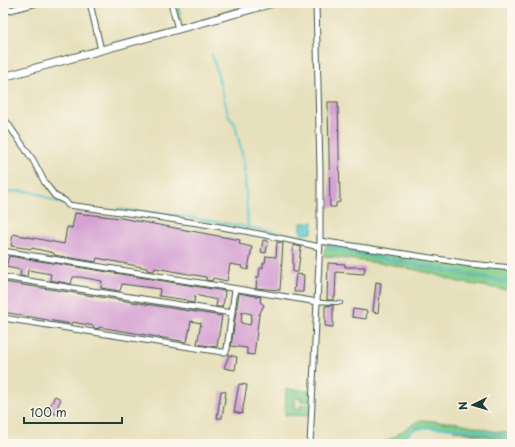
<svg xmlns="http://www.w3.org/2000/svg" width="515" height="447" font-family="'Playpen Sans',sans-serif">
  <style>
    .green { fill: #7fcc8a; stroke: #4f845f }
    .water { fill: #5cc9d1; stroke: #3e8382 }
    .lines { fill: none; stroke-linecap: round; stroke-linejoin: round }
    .stream { stroke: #5cc9d1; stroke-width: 2 }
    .building { fill: #d5a2d3; fill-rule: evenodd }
    .service-casing { stroke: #3d5548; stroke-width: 4.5 }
    .minor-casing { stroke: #3d5548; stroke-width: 7 }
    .secondary-casing { stroke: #3d5548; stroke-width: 9 }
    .service { stroke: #fff; stroke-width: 2.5 }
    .minor { stroke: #fff; stroke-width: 5 }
    .secondary { stroke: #fff; stroke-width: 7 }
  </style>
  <rect width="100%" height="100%" fill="#fbf7ec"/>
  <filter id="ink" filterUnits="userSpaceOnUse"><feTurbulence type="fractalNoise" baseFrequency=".025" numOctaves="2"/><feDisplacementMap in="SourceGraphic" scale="8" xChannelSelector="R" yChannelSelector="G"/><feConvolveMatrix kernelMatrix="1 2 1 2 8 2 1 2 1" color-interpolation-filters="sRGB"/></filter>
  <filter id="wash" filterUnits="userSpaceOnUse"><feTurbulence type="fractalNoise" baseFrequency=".012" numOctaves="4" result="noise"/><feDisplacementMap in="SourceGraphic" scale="16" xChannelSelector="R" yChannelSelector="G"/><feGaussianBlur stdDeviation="0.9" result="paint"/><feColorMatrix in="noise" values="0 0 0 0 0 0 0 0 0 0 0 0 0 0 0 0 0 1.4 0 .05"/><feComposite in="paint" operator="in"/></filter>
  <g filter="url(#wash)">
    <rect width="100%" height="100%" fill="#e7e0bc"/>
    <path class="green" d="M 174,3 L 178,3 L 182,22 L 178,18 Z
      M 326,244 L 512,270 L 512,282 L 326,246 Z
      M 325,248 L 512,284 L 512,291 L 458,282 L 434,274 L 393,265 L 324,256 Z
      M 286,389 L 311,391 L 310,402 L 301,401 L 301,398 L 295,398 L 295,408 L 301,408 L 301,405 L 310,405 L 309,416 L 285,415 Z
      M 421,420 L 460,423 L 492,431 L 512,433 L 512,436 L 453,428 L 425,427 L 415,428 L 395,444 L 378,444 C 394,441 405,426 421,420 Z
      M 453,430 L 512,438 L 512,442 Z"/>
    <path class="water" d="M 313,222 L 312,233 L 301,234 L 301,223 Z"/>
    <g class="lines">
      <path class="stream" d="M 212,54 L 229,117 L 235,124 L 244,162 L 248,227
        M 3,193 C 13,191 29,190 39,194 C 48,198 53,202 63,203
        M 117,209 L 169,214 L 258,229 L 302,237 L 315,244
        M 326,247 L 512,283
        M 396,444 L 413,430 L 424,428 L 452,428 L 512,437"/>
    </g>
    <g id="blocks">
      <path class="building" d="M 328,102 L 338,102 L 340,202 L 336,203 L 336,207 L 330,207 Z
        M 75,213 L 121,218 L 240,240 L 239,244 L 252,247 L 248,270 L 241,268 L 242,266 L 230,264 L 227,281 L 213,278 L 212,281 L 206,280 L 206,277 L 155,268 L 154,271 L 147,270 L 147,268 L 97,258 L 96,262 L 54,255 L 54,253 L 32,248 L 32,249 L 11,246 L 13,234 L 64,244 L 67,227 L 72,228 Z
        M 263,240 L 268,241 L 266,253 L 261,252 Z
        M 277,242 L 283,243 L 280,290 L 256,288 L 257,277 L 259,277 L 260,268 L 263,268 L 263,263 L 265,263 L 266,256 L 276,257 Z
        M 293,245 L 301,247 L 298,272 L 293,272 Z
        M 9,256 L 225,291 L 224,301 L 222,307 L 216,307 L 217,300 L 195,295 L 194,303 L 187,302 L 187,300 L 159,296 L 160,289 L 122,284 L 120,291 L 101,288 L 102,281 L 80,277 L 73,277 L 71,284 L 50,280 L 51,274 L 28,270 L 27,277 L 20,276 L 21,270 L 6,267 Z
        M 328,263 L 345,264 L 345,267 L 365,267 L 364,274 L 336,272 L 335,297 L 333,297 L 333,300 L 327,300 Z
        M 296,274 L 304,275 L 303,292 L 294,292 Z
        M 4,282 L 222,316 L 217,347 L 197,344 L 201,323 L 191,321 L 187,342 L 99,327 L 99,329 L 93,328 L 94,326 L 72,322 L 72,324 L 59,322 L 3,312 Z
        M 376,282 L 381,283 L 378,313 L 373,312 Z
        M 239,293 L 261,297 L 260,302 L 264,305 L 259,315 L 254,355 L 247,354 L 247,348 L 231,346 ZM 242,312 L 252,314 L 250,325 L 241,323 Z
        M 333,305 L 333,327 L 325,326 L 325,306 Z
        M 353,309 L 367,311 L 366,319 L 352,317 Z
        M 229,355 L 237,357 L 235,370 L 224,368 Z
        M 239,384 L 247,385 L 242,414 L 234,412 Z
        M 221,391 L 226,392 L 222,418 L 217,418 Z
        M 55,396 L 61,399 L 57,408 L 61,410 L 58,415 L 48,410 Z"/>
    </g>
  </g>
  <g filter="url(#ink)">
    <use href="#blocks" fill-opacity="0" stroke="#3d5548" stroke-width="1"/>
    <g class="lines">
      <g class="service-casing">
        <path id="service" d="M 318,302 L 341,303"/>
      </g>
      <g class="minor-casing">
        <path id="minor" d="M 6,3 L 8,11
          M 90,3 L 101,50
          M 171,3 L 178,29
          M 3,12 L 37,3
          M 3,117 L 33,160 L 45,183 L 55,196 L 65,201 L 68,205 C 152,216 237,227 319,247
          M 320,241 L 470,264 L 512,268
          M 3,251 L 318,302
          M 3,277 L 232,313
          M 3,318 L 222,352 L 226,352 L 227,349 L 235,289
          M 310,444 L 320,241 L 320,170 L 316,3"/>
      </g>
      <g class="secondary-casing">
        <path id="secondary" d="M 3,77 L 273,3"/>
      </g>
      <use href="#service" class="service"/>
      <use href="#minor" class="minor"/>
      <use href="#secondary" class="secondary"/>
    </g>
  </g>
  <rect width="515" height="447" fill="none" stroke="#fbf7ec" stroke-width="16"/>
  <g transform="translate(473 405) rotate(265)" stroke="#fbf7ec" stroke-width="3" paint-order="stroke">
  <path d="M0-3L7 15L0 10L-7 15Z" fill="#1f3d34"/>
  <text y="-6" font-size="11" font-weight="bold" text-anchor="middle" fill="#1f3d34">N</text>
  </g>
  <path d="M24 417v6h98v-6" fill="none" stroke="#1f3d34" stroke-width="2"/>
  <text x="30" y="417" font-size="12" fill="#1f3d34" stroke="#fbf7ec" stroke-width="3" paint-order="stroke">100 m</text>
</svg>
